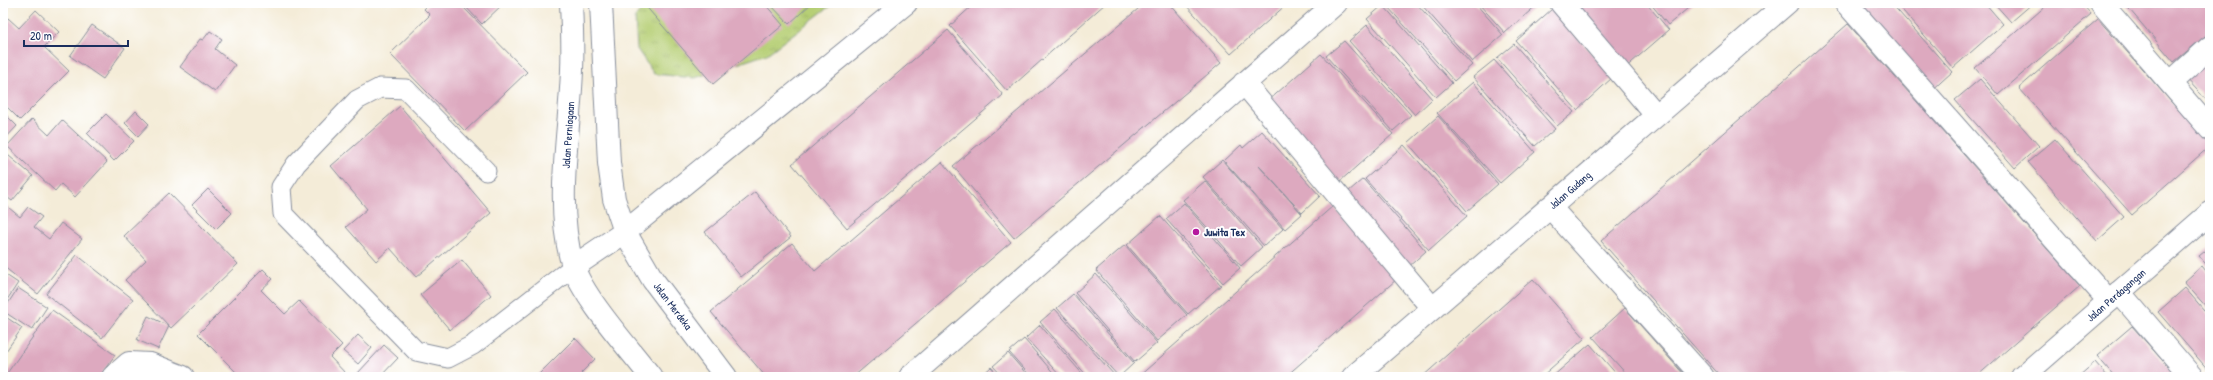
<svg xmlns="http://www.w3.org/2000/svg" width="2213" height="380" font-family="'Patrick Hand',sans-serif">
  <style>
    .grass { fill: url(#grass-tufts); stroke: #687f69 }
    .building { fill: #dda9bf }
    .lines { fill: none; stroke-linecap: round; stroke-linejoin: round }
    .service-casing { stroke: #888e9b; stroke-width: 21 }
    .minor-casing { stroke: #888e9b; stroke-width: 24 }
    .tertiary-casing { stroke: #888e9b; stroke-width: 24 }
    .service { stroke: #fff; stroke-width: 19 }
    .minor { stroke: #fff; stroke-width: 22 }
    .tertiary { stroke: #fff; stroke-width: 22 }
    .poi-dot { fill: #b5179e; stroke: #fff; stroke-width: 1.5 }
    .labels { text-anchor: middle; dominant-baseline: central; stroke-width: 4; stroke-linejoin: round; paint-order: stroke }
    .street-label { font-size: 11px; fill: #1b2f5e; stroke: #fff }
    .poi-label { font-size: 11px; font-weight: bold; fill: #1b2f5e; stroke: #fff; text-anchor: start }
  </style>
  <defs>
    <pattern id="grass-tufts" width="24" height="20" patternUnits="userSpaceOnUse"><rect width="24" height="20" fill="#b6cf74"/><path d="M3 7l-1-3M5 7V3M7 7l1-3M15 17l-1-3M17 17v-4M19 17l1-3" fill="none" stroke="#9cb267"/></pattern>
  </defs>
  <rect width="100%" height="100%" fill="#fff"/>
  <filter id="ink" filterUnits="userSpaceOnUse"><feTurbulence type="fractalNoise" baseFrequency=".025" numOctaves="2"/><feDisplacementMap in="SourceGraphic" scale="8" xChannelSelector="R" yChannelSelector="G"/><feConvolveMatrix kernelMatrix="1 2 1 2 8 2 1 2 1" color-interpolation-filters="sRGB"/></filter>
  <filter id="wash" filterUnits="userSpaceOnUse"><feTurbulence type="fractalNoise" baseFrequency=".012" numOctaves="4" result="noise"/><feDisplacementMap in="SourceGraphic" scale="16" xChannelSelector="R" yChannelSelector="G"/><feGaussianBlur stdDeviation="0.9" result="paint"/><feColorMatrix in="noise" values="0 0 0 0 0 0 0 0 0 0 0 0 0 0 0 0 0 1.4 0 .05"/><feComposite in="paint" operator="in"/></filter>
  <g filter="url(#wash)">
    <rect width="100%" height="100%" fill="#f4ecd8"/>
    <path class="grass" d="M 649,3 L 834,3 L 767,54 L 695,78 L 654,74 L 637,49 L 635,17 Z"/>
    <g id="blocks">
      <path class="building" d="M 430,3 L 459,3 L 527,72 L 465,131 L 390,54 L 430,15 L 424,9 Z
        M 462,3 L 504,3 L 482,24 Z
        M 643,3 L 764,3 L 783,25 L 713,84 Z
        M 769,3 L 812,3 L 789,24 Z
        M 975,3 L 1106,3 L 1007,91 L 950,26 Z
        M 1145,3 L 1169,3 L 1221,63 L 1014,238 L 953,166 Z
        M 1184,3 L 1288,3 L 1231,54 Z
        M 1392,3 L 1416,3 L 1472,65 L 1454,81 L 1388,7 Z
        M 1420,3 L 1475,3 L 1503,35 L 1472,62 Z
        M 1478,3 L 1539,3 L 1505,33 Z
        M 1567,3 L 1646,3 L 1669,30 L 1624,69 Z
        M 1650,3 L 1694,3 L 1668,25 Z
        M 1849,3 L 1891,3 L 1952,72 L 1929,93 Z
        M 1896,3 L 1985,3 L 2003,24 L 1953,68 Z
        M 1994,3 L 2033,3 L 2011,22 Z
        M 2049,3 L 2081,3 L 2091,14 L 1998,95 L 1975,68 Z
        M 2124,3 L 2210,3 L 2210,32 L 2174,62 Z
        M 1383,5 L 1452,83 L 1436,97 L 1367,19 Z
        M 1552,9 L 1613,77 L 1577,110 L 1516,41 Z
        M 36,10 L 59,32 L 44,47 L 69,71 L 20,120 L 3,103 L 3,24 L 8,18 L 19,28 Z
        M 2098,19 L 2210,146 L 2132,215 L 2019,88 Z
        M 1848,24 L 2080,286 L 1976,377 L 1721,377 L 1601,241 Z
        M 92,25 L 125,48 L 103,79 L 70,56 Z
        M 1367,25 L 1432,99 L 1415,115 L 1349,41 Z
        M 948,30 L 1003,95 L 847,228 L 792,164 Z
        M 210,31 L 222,39 L 215,49 L 235,65 L 215,92 L 180,67 L 200,39 L 203,40 Z
        M 1344,41 L 1411,115 L 1393,131 L 1326,56 Z
        M 1514,44 L 1574,112 L 1557,126 L 1497,58 Z
        M 1321,54 L 1393,134 L 1339,182 L 1267,102 Z
        M 2210,54 L 2210,104 L 2185,77 Z
        M 1494,60 L 1555,129 L 1535,146 L 1473,77 Z
        M 1980,79 L 2039,146 L 2015,168 L 1955,100 Z
        M 1473,82 L 1535,152 L 1500,183 L 1437,113 Z
        M 400,106 L 491,213 L 416,277 L 390,248 L 376,261 L 346,227 L 367,209 L 331,166 Z
        M 136,111 L 149,124 L 138,136 L 125,123 Z
        M 3,112 L 17,126 L 3,141 Z
        M 106,114 L 134,141 L 114,161 L 87,133 Z
        M 1438,116 L 1498,184 L 1467,211 L 1408,143 Z
        M 32,119 L 49,135 L 62,120 L 107,162 L 75,197 L 61,184 L 55,191 L 7,146 Z
        M 1262,131 L 1320,196 L 1302,213 L 1259,166 L 1302,214 L 1285,229 L 1224,161 L 1241,145 L 1243,148 Z
        M 2055,139 L 2124,217 L 2097,241 L 2028,162 Z
        M 1404,145 L 1467,216 L 1429,250 L 1365,179 Z
        M 3,151 L 33,176 L 12,201 L 3,194 Z
        M 1222,160 L 1283,229 L 1264,246 L 1203,177 Z
        M 942,162 L 1011,242 L 853,377 L 766,377 L 711,312 L 792,243 L 815,271 Z
        M 1363,179 L 1426,251 L 1406,269 L 1342,197 Z
        M 1205,181 L 1262,247 L 1241,266 L 1183,200 Z
        M 208,189 L 232,213 L 216,229 L 192,205 Z
        M 755,192 L 791,237 L 741,277 L 705,232 Z
        M 169,193 L 238,264 L 171,328 L 125,280 L 146,260 L 124,236 Z
        M 3,203 L 20,217 L 28,207 L 42,217 L 34,227 L 49,239 L 61,223 L 82,239 L 38,294 L 3,266 Z
        M 1184,203 L 1240,268 L 1223,283 L 1166,219 Z
        M 1333,206 L 1397,279 L 1285,377 L 1138,377 Z
        M 1160,216 L 1221,285 L 1188,314 L 1127,245 Z
        M 1125,245 L 1187,315 L 1157,341 L 1096,270 Z
        M 2210,247 L 2210,269 L 2199,256 Z
        M 77,255 L 133,299 L 102,338 L 46,294 Z
        M 462,260 L 491,295 L 450,330 L 420,295 Z
        M 2202,266 L 2210,276 L 2210,311 L 2184,282 Z
        M 263,269 L 273,279 L 261,290 L 285,314 L 299,301 L 342,345 L 330,357 L 347,375 L 345,377 L 241,377 L 198,334 Z
        M 3,273 L 18,283 L 3,306 Z
        M 1096,274 L 1157,343 L 1135,362 L 1075,293 Z
        M 1533,279 L 1585,338 L 1541,377 L 1422,377 Z
        M 18,288 L 47,307 L 32,330 L 3,311 Z
        M 2185,288 L 2210,317 L 2210,372 L 2158,312 Z
        M 1073,294 L 1134,363 L 1119,377 L 1057,308 Z
        M 1625,308 L 1686,377 L 1629,377 L 1593,337 Z
        M 1055,309 L 1116,377 L 1088,377 L 1040,322 Z
        M 52,310 L 115,355 L 99,377 L 5,376 Z
        M 3,315 L 22,328 L 6,351 L 3,349 Z
        M 148,316 L 169,326 L 158,349 L 137,340 Z
        M 1040,325 L 1085,377 L 1061,377 L 1026,338 Z
        M 2132,326 L 2177,377 L 2115,377 L 2097,356 Z
        M 358,335 L 372,348 L 358,364 L 343,351 Z
        M 575,338 L 595,359 L 581,373 L 585,377 L 536,377 Z
        M 1024,339 L 1057,377 L 1031,377 L 1009,352 Z
        M 1590,344 L 1619,377 L 1552,377 Z
        M 384,345 L 398,358 L 380,377 L 360,377 L 357,374 Z
        M 1008,353 L 1029,377 L 1003,377 L 993,366 Z
        M 2095,362 L 2108,377 L 2078,377 Z
        M 991,367 L 1000,377 L 980,377 Z"/>
    </g>
  </g>
  <g filter="url(#ink)">
    <use href="#blocks" fill-opacity="0" stroke="#888e9b" stroke-width="1"/>
    <g class="lines">
      <g class="service-casing">
        <path id="service" d="M 486,171 L 406,89 L 380,88 L 357,100 L 296,164 L 281,187 L 283,214 L 416,351 L 448,358 L 473,345 L 573,267"/>
      </g>
      <g class="minor-casing">
        <path id="minor" d="M 1561,3 L 1656,115
          M 1846,3 L 2109,301
          M 2101,3 L 2210,129
          M 1244,83 L 1432,308
          M 2170,83 L 2210,47
          M 1550,207 L 1703,377
          M 573,267 L 625,232 L 906,3
          M 2119,292 L 2192,377
          M 113,377 L 129,363 L 150,364 L 183,377
          M 910,377 L 1336,3
          M 1353,377 L 1787,3"/>
      </g>
      <g class="tertiary-casing">
        <path id="tertiary" d="M 571,3 C 572,25 573,48 572,70 C 570,132 554,205 573,266 C 584,299 629,348 651,377
          M 601,3 L 609,163 L 614,199 L 625,232 L 653,280 L 726,377
          M 2022,377 L 2210,213"/>
      </g>
      <use href="#service" class="service"/>
      <use href="#minor" class="minor"/>
      <use href="#tertiary" class="tertiary"/>
    </g>
  </g>
  <circle class="poi-dot" cx="1196" cy="232" r="4"/>
  <g class="labels">
    <g class="street-label">
      <text transform="translate(568 135) rotate(-86)">Jalan Perniagaan</text>
      <text transform="translate(1570 190) rotate(-41)">Jalan Gudang</text>
      <text transform="translate(2116 295) rotate(-41)">Jalan Perdagangan</text>
      <text transform="translate(673 306) rotate(53)">Jalan Merdeka</text>
    </g>
    <g class="poi-label">
      <text x="1204" y="232">Juwita Tex</text>
    </g>
  </g>
  <rect width="2213" height="380" fill="none" stroke="#fff" stroke-width="16"/>
  <path d="M24 40v6h104v-6" fill="none" stroke="#1b2f5e" stroke-width="2"/>
  <text x="30" y="40" font-size="12" fill="#1b2f5e" stroke="#ffffff" stroke-width="3" paint-order="stroke">20 m</text>
</svg>
